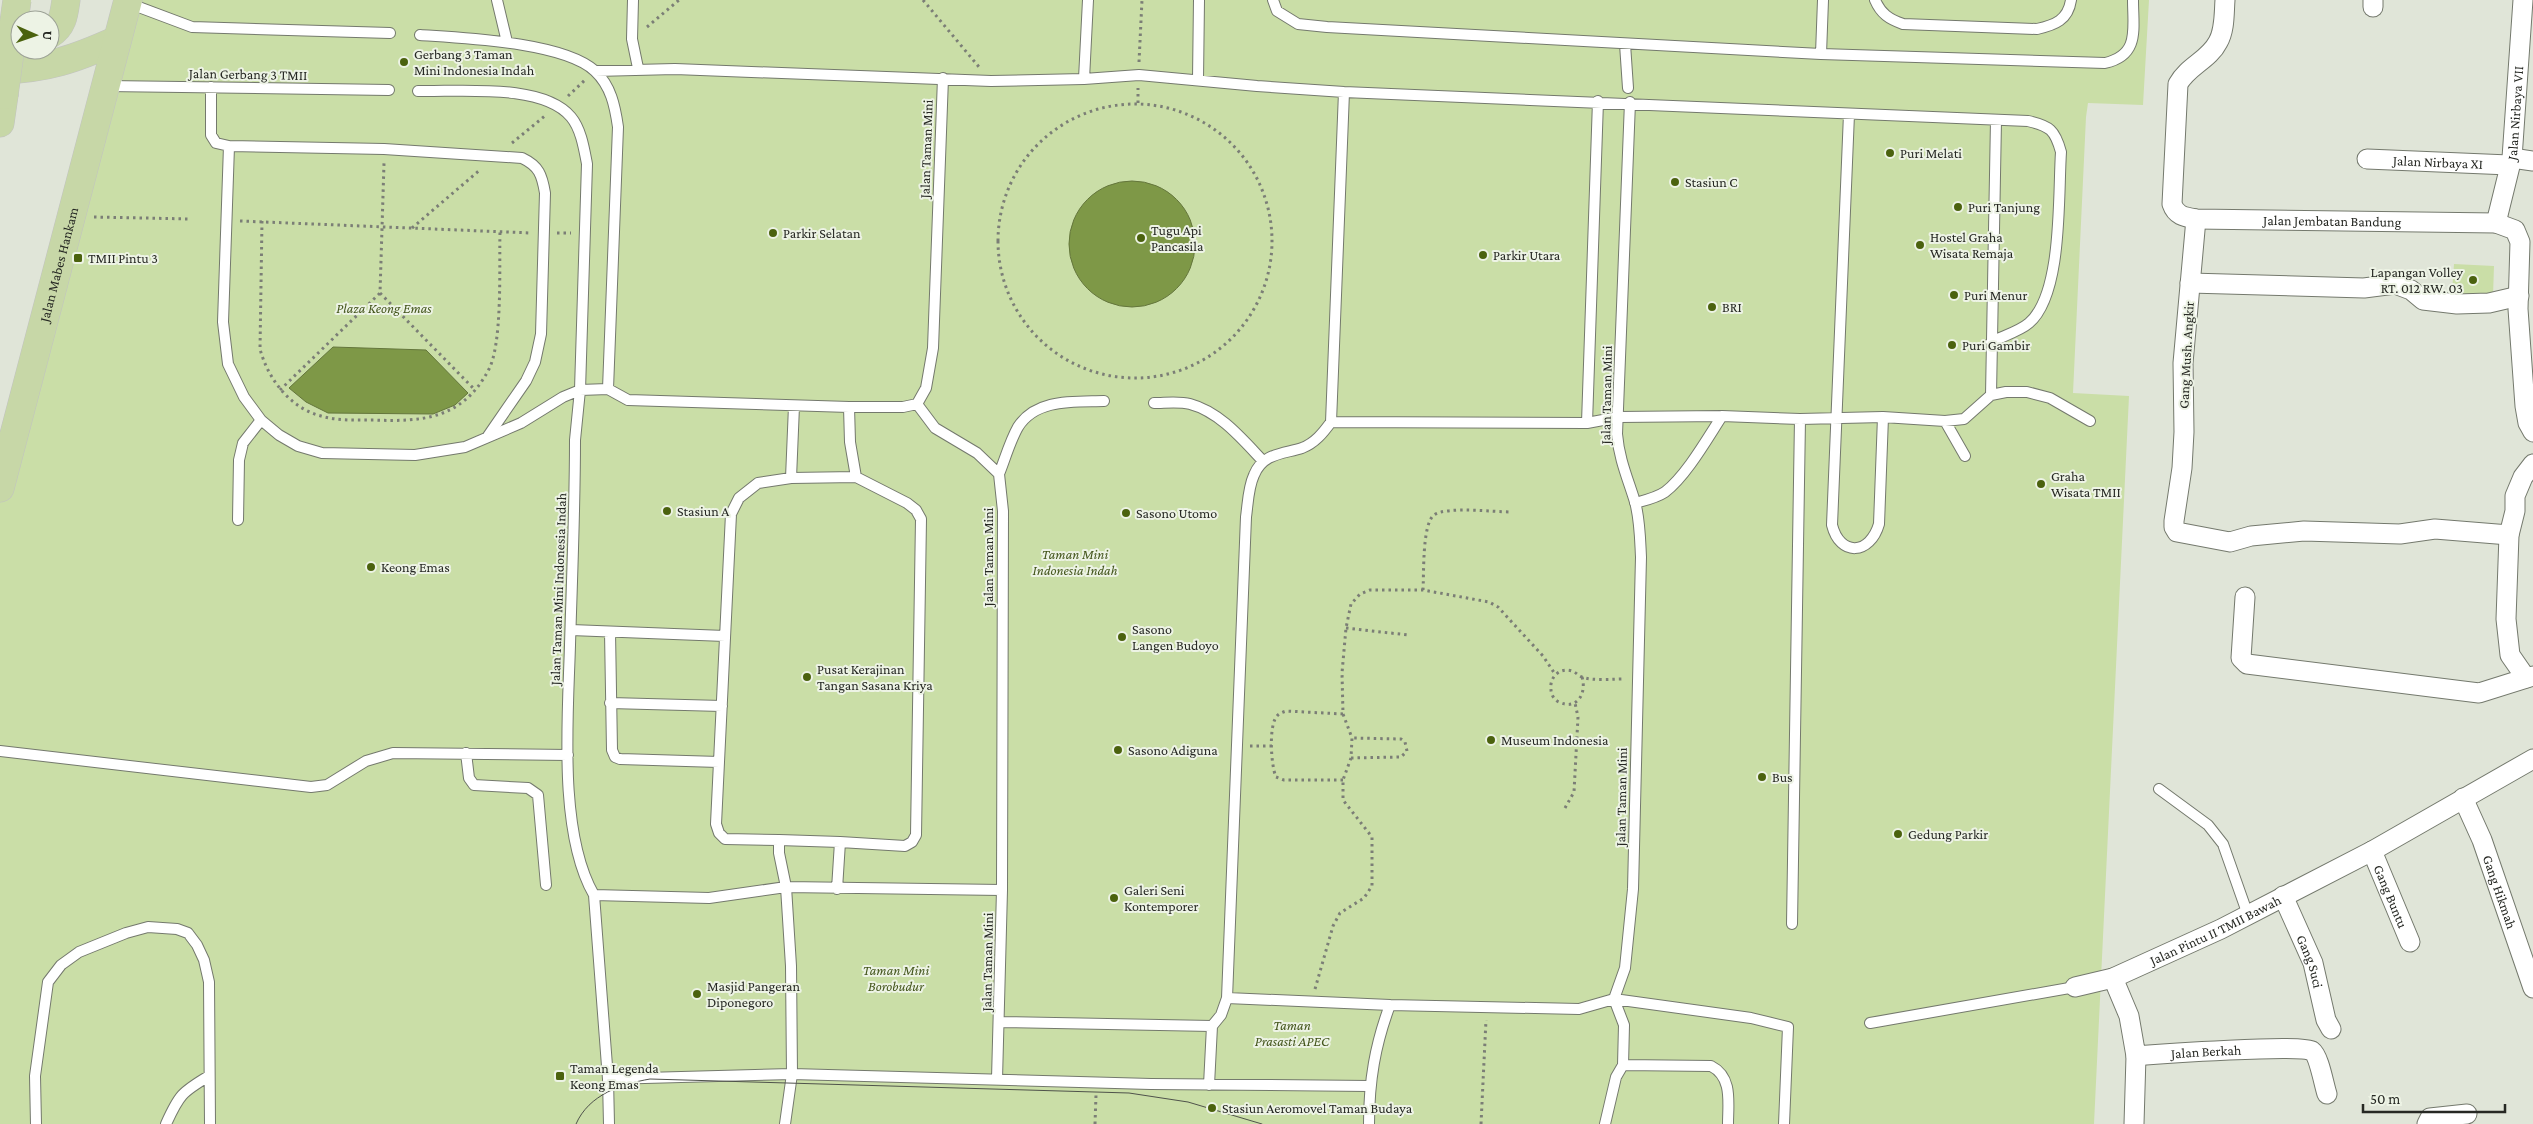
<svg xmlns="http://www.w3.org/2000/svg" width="2533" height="1124" font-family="'Crimson Pro',serif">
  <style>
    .green { fill: #cadea7 }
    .water { fill: #7e9847; stroke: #64763c }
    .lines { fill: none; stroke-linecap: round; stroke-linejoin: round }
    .service-casing { stroke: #74796d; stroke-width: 12 }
    .minor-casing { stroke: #74796d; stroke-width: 21 }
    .primary-casing { stroke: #c2c3c1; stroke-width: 29 }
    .path { stroke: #7b7e76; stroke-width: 3; stroke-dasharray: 2.5 4; stroke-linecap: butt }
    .service { stroke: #fff; stroke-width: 10 }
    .minor { stroke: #fff; stroke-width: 19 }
    .primary { stroke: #c7d7a7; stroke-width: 28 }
    .tram { stroke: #4f524b; stroke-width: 1 }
    .primary-bridge-casing { stroke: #c2c3c1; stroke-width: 29; stroke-linecap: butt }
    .primary-bridge { stroke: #c7d7a7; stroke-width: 28 }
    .poi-dot { fill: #4b620e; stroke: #edf3e5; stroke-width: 2 }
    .labels { text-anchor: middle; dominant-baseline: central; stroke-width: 4; stroke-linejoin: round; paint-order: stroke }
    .poi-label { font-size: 14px; fill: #262823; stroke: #edf3e5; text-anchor: start }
    .street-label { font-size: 14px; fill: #262823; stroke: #edf3e5 }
    .park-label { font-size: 14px; font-style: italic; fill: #43551b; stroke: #edf3e5 }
  </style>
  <rect width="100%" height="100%" fill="#e0e5d8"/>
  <path class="green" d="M 129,0 L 2149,0 L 2143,105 L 2088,103 L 2086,117 L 2073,393 L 2129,396 L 2094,1124 L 0,1124 L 0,478 Z
    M 2454,264 L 2494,266 L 2493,296 L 2452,293 Z"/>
  <path class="water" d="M1069 244a63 63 0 1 1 126 0a63 63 0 1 1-126 0Z
    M 333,347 L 426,350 L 468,393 L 455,405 L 433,414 L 328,413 L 306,402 L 289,388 Z"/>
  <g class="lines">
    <g class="service-casing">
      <path id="service" d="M 497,0 L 507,42
        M 633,0 L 632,39 L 638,68
        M 1273,0 L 1277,11 L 1298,24 L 1327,27 L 1821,54 L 2105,63 C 2140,55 2133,29 2133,0
        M 1875,0 C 1881,14 1889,19 1903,24 L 2037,29 C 2055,25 2068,20 2071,0
        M 128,3 L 192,27 L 390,33
        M 420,35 C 463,38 564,42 595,71 C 611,86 615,106 618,127 L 608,389
        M 1625,44 L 1628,88
        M 1821,54 L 1823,0
        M 595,71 L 675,69 L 991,81 L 1084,79 L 1139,75 L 1257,86 L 1344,92 L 2028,121 C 2050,126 2055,130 2061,152 C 2058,195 2063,294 2029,323 C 2020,331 2003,336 1991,342
        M 1084,79 L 1088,0
        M 1198,79 L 1199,0
        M 107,86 L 389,90
        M 211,87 L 211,135 L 216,143 L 229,146 L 384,149 L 522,158 C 539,166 542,175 545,193 L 541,334 L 535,362 L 526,381 L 488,436
        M 418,91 C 460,92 543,83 571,117 C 581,129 584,148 587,164 L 580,390 L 575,440 C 575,508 572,576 570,645 C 568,716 558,833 594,895 L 608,1079
        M 1849,114 L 1832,525 C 1840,557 1870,555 1879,524 L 1883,417
        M 229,146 L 223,322 L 228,364 L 244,397 L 261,420 L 279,435 L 298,446 L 322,453 L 415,455 L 465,447 L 521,423 L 563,397 L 580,390 L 608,389 L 628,400 L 849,407 L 903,407 L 917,404
        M 1991,395 L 1996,120
        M 1154,403 C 1165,403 1179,401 1190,404 C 1220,412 1242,439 1263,461
        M 917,404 L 935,428 L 977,453 L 999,474 L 1003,511 L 1002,890 L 997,1079
        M 917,404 L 926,388 L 933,348 L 943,78
        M 849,407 L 850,442 L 856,477
        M 1945,421 L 1965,456
        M 1331,422 L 1587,423 L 1619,417 L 1722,416 L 1800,419 L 1883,417 L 1945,421 L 1964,419 L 1991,395 L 2006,392 L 2027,392 L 2050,398 L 2090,421
        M 1587,423 L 1598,101
        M 999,474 C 1005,459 1010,441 1018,427 C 1036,398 1075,402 1104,401
        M 791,478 L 794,406
        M 1635,503 C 1646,500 1656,498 1665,492 C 1686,476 1707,439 1722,416
        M 238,520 L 239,460 L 243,443 L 261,420
        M 571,630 L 725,636
        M 610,632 L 612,750 L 615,757 L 620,759 L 719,762
        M 610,703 L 722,706
        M 0,751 L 311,787 L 327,785 L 366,761 L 393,753 L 568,755
        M 466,753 L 469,778 L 474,785 L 528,788 L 538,795 L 546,885
        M 2159,789 L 2208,825 L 2223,844 L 2248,915
        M 779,840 L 840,842
        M 594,895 L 709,898 L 786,887 L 1002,890
        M 1792,924 L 1800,419
        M 1227,998 L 1390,1005
        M 1614,999 L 1625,968 L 1633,889 L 1641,557 C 1640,538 1640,520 1635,502 C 1628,479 1619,459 1617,434 L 1630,102
        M 999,1022 L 1212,1026
        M 1870,1023 L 2075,987
        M 1623,1065 L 1711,1066 C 1733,1077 1728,1103 1728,1124
        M 1209,1085 L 1212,1026 L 1221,1015 L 1227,998 L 1246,517 C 1248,503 1248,488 1254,475 C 1263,453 1283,454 1302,448 C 1315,443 1323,433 1331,422 L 1344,92
        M 36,1124 L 35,1076 L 48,982 L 61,965 L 79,952 L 126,933 L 148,927 L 177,929 L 188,933 L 197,945 L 204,960 L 209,982 L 210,1124
        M 166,1124 C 179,1095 182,1092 209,1076
        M 609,1124 L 608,1079 L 792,1074 L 1151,1084 L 1369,1086
        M 785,1124 L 792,1074 L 791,966 L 786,887 L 779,853 L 779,840 L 725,839 L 719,833 L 716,824 L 731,514 L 739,498 L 758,483 L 791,478 L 856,477 L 907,503 L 916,510 L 921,519 L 916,835 L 912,842 L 905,846 L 840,842 L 837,889
        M 1369,1124 C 1369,1081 1375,1045 1390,1005 L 1579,1009 L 1614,999 L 1751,1018 L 1788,1027 L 1784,1124
        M 1605,1124 L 1616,1077 L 1623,1065 L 1624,1025 L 1614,999"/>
    </g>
    <g class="minor-casing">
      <g id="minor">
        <path id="s1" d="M 2225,0 C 2224,13 2225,30 2218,42 C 2209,60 2188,66 2178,84 L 2172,204 C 2176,216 2185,217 2196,219 L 2496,223 L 2515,230 L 2520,242 L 2518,309 L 2525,406 L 2528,423 L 2533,432"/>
        <path d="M 2373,7 L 2373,0"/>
        <path d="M 2512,158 L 2533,161"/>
        <path id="s2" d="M 2367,159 L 2509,165"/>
        <path d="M 2196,219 L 2183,363 L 2184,432 L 2182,468 L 2174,521 L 2174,527 L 2177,532 L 2230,542 L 2251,536 L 2304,531 L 2400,534 L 2435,529 L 2509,535"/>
        <path id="s3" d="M 2496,223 L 2512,158 L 2523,0"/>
        <path d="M 2190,283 L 2364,288 L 2395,284 L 2411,290 L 2423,300 L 2457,304 L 2489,303 L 2519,296"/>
        <path d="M 2245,597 L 2241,658 L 2247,664 L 2479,693 L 2533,676"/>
        <path d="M 2526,678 L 2510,655 L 2506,619 L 2509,535 L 2515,511 L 2515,496 L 2523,477 L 2533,464"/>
        <path id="s4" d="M 2463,798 L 2482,840 L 2533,988"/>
        <path id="s5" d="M 2372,851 L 2410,942"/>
        <path id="s6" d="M 2283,896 L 2313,963 L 2326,1020 L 2331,1029"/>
        <path id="s7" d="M 2113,978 L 2129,1016 L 2136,1056 C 2159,1054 2302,1044 2312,1051 C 2319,1056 2324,1085 2327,1094"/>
        <path id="s8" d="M 2075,987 L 2113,978 L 2221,929 L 2372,851 L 2533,759"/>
        <path d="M 2134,1124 L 2136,1056"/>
        <path d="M 2427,1124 L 2430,1118 L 2467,1114"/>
      </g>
    </g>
    <g class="primary-casing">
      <g id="primary">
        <path d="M 50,34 C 63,26 64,14 66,0"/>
        <path d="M 0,70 C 46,69 75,59 117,40"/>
        <path d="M 0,123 L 4,95"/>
        <path id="s9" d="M 0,488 L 128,0"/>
      </g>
    </g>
    <path class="path" d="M 923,0 L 979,67
      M 647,27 L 679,0
      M 1139,62 L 1142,0
      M 568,96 L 585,80
      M 1138,103 L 1138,88
      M998 241a137 137 0 1 1 274 0a137 137 0 1 1-274 0Z
      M 512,143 L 546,115
      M 94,217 L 191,219
      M 240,221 L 531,233
      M 262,221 L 260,349 C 268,379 290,408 321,416 C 338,421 356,420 374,420 C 422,422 462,419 488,371 C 503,345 499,265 500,232
      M 412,228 L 481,169
      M 557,233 L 571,233
      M 380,293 L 475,390
      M 280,390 L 380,293 L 384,163
      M 1423,590 C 1424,575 1422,524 1434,515 C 1446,506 1495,512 1511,512
      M 1346,628 L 1408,635
      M 1582,677 C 1587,693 1577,711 1559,702 C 1554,700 1551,694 1551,690 C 1549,677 1560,667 1572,671 C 1576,672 1578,676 1582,677 C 1591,681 1614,679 1624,679
      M 1343,714 L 1286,711 C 1283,712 1280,713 1278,715 C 1268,723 1271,766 1276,777 L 1284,780 L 1343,780
      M 1250,746 L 1272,746
      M 1351,758 L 1401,757 L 1407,751 L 1405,742 L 1401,739 L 1352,738
      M 1565,808 L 1574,792 L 1578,717 L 1575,703
      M 1315,989 L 1333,926 L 1340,913 L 1364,898 L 1372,886 L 1372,837 L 1343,800 L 1343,780 L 1351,758 L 1352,738 L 1343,714 L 1342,673 L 1346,628 L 1351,604 L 1360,594 L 1370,590 L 1423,590 L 1489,602 L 1498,607 L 1543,656 L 1555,674
      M 1095,1124 L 1096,1095
      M 1481,1124 L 1486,1020"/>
    <use href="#service" class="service"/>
    <use href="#minor" class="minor"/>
    <use href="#primary" class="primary"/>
    <path class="tram" d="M 576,1124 C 589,1094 622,1084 650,1079 L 1129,1093 L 1188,1102 L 1262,1124"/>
    <g class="primary-bridge-casing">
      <path id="primary-bridge" d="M 4,95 L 17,0"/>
    </g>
    <use href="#primary-bridge" class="primary-bridge"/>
  </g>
  <g class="poi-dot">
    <circle cx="404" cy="62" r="5"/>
    <circle cx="1890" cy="153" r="5"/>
    <circle cx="1675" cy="182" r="5"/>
    <circle cx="1958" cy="207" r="5"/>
    <circle cx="773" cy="233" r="5"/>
    <circle cx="1141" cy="238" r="5"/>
    <circle cx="1920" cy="245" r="5"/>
    <circle cx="1483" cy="255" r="5"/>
    <rect x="73" y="253" width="10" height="10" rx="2.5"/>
    <circle cx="2473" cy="280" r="5"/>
    <circle cx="1954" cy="295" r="5"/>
    <circle cx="1712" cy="307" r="5"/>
    <circle cx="1952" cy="345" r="5"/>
    <circle cx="2041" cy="484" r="5"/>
    <circle cx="667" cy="511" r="5"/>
    <circle cx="1126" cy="513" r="5"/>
    <circle cx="371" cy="567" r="5"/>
    <circle cx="1122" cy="637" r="5"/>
    <circle cx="807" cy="677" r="5"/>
    <circle cx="1491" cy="740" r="5"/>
    <circle cx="1118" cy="750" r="5"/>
    <circle cx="1762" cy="777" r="5"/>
    <circle cx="1898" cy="834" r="5"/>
    <circle cx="1114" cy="898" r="5"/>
    <circle cx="697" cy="994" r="5"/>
    <rect x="555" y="1071" width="10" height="10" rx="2.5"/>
    <circle cx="1212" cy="1108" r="5"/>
  </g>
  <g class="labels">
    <g class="poi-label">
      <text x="414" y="54">Gerbang 3 Taman<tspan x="414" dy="16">Mini Indonesia Indah</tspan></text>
      <text x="1900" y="153">Puri Melati</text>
      <text x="1685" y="182">Stasiun C</text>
      <text x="1968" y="207">Puri Tanjung</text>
      <text x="1151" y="230">Tugu Api<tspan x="1151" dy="16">Pancasila</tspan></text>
      <text x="783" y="233">Parkir Selatan</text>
      <text x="1930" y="237">Hostel Graha<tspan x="1930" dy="16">Wisata Remaja</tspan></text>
      <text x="1493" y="255">Parkir Utara</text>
      <text x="88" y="258">TMII Pintu 3</text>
      <text x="2463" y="272" text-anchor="end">Lapangan Volley<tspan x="2463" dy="16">RT. 012 RW. 03</tspan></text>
      <text x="1964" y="295">Puri Menur</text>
      <text x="1722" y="307">BRI</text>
      <text x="1962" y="345">Puri Gambir</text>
      <text x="2051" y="476">Graha<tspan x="2051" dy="16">Wisata TMII</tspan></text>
      <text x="677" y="511">Stasiun A</text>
      <text x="1136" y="513">Sasono Utomo</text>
      <text x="381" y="567">Keong Emas</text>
      <text x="1132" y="629">Sasono<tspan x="1132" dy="16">Langen Budoyo</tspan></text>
      <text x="817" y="669">Pusat Kerajinan<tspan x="817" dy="16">Tangan Sasana Kriya</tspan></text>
      <text x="1501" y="740">Museum Indonesia</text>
      <text x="1128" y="750">Sasono Adiguna</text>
      <text x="1772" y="777">Bus</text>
      <text x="1908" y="834">Gedung Parkir</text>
      <text x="1124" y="890">Galeri Seni<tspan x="1124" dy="16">Kontemporer</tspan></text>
      <text x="707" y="986">Masjid Pangeran<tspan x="707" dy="16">Diponegoro</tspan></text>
      <text x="570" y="1068">Taman Legenda<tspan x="570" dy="16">Keong Emas</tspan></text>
      <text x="1222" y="1108">Stasiun Aeromovel Taman Budaya</text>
    </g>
    <g class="street-label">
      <text transform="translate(248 74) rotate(1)">Jalan Gerbang 3 TMII</text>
      <text stroke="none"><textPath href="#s3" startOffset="112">Jalan Nirbaya VII</textPath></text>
      <text transform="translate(926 149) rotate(-88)">Jalan Taman Mini</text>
      <text stroke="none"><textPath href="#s2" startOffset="71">Jalan Nirbaya XI</textPath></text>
      <text stroke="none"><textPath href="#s1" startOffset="388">Jalan Jembatan Bandung</textPath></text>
      <text stroke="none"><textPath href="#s9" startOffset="231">Jalan Mabes Hankam</textPath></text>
      <text transform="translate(2186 355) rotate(-87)">Gang Mush. Angkir</text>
      <text transform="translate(1606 395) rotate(-89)">Jalan Taman Mini</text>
      <text transform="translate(988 557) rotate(-90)">Jalan Taman Mini</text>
      <text transform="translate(558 589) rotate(-88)">Jalan Taman Mini Indonesia Indah</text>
      <text transform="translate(1621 797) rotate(-89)">Jalan Taman Mini</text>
      <text stroke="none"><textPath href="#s4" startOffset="101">Gang Hikmah</textPath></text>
      <text stroke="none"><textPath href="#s5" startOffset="49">Gang Buntu</textPath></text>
      <text stroke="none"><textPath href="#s8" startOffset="152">Jalan Pintu II TMII Bawah</textPath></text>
      <text transform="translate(987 962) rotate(-89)">Jalan Taman Mini</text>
      <text stroke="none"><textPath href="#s6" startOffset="71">Gang Suci</textPath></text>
      <text stroke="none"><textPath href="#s7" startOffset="152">Jalan Berkah</textPath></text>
    </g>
    <g class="park-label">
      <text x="384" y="308">Plaza Keong Emas</text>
      <text x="1075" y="554">Taman Mini<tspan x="1075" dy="16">Indonesia Indah</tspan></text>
      <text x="896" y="970">Taman Mini<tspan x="896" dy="16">Borobudur</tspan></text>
      <text x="1292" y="1025">Taman<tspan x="1292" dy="16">Prasasti APEC</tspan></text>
    </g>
  </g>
  <g transform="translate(35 35) rotate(92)"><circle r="24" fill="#edf3e5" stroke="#9da297"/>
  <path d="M0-4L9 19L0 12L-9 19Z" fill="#4b620e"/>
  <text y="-8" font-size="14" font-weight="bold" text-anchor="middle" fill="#262823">U</text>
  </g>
  <path d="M2363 1104v8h142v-8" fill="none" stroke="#262823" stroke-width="2.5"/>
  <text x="2370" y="1104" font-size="15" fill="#262823" stroke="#edf3e5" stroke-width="4" paint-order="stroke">50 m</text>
</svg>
